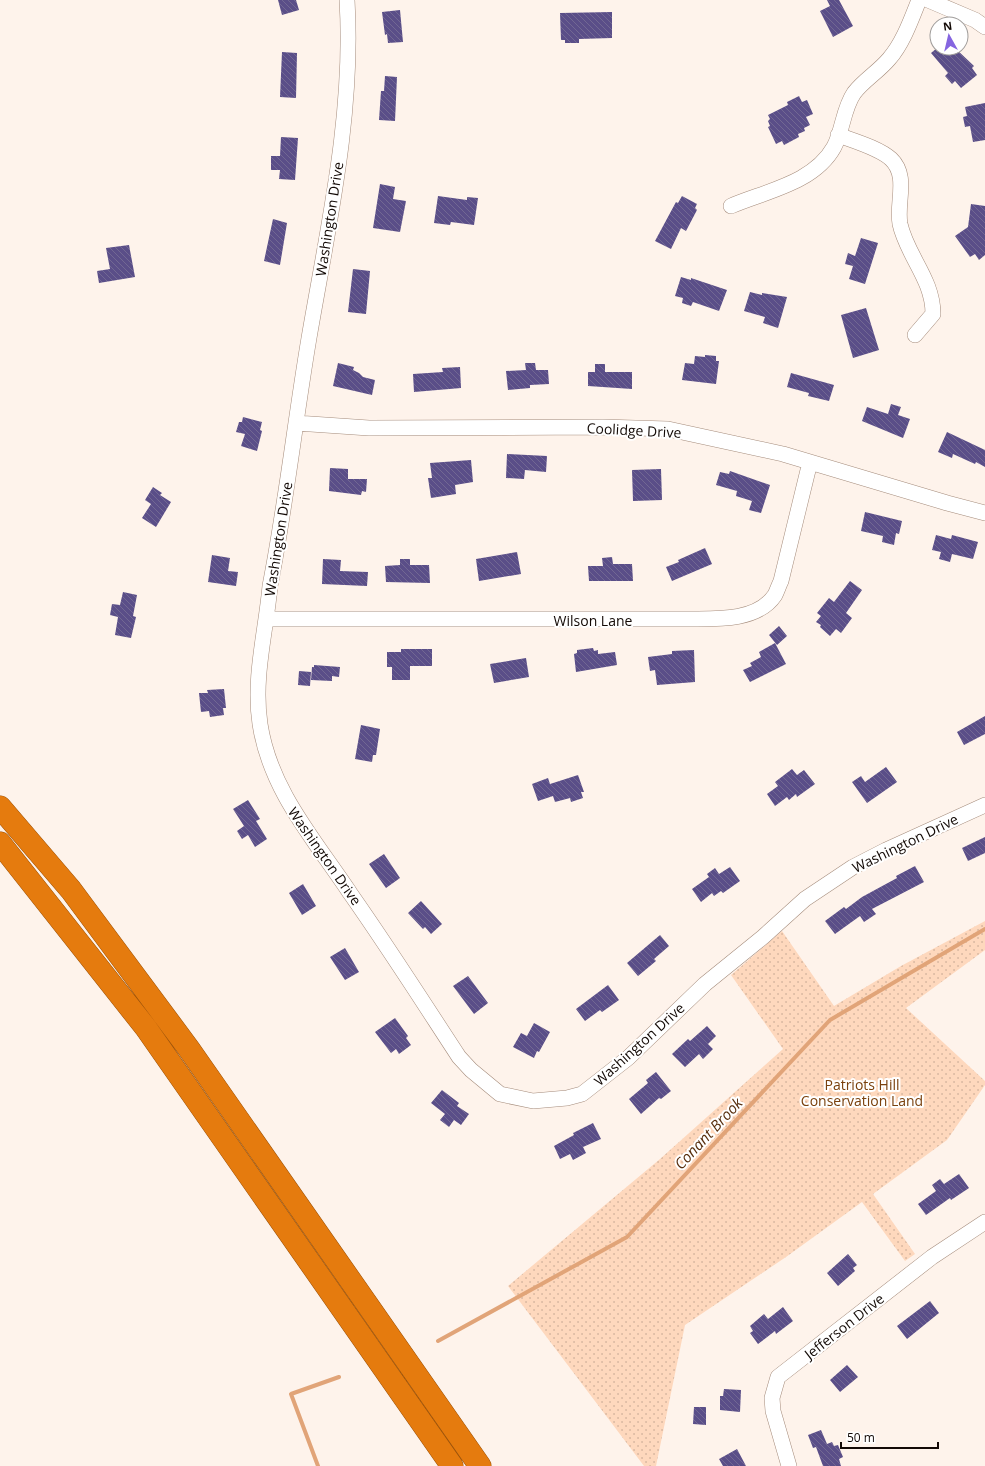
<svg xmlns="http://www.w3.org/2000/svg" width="985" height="1466" font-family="'Open Sans',sans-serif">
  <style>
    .park { fill: url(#park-dots) }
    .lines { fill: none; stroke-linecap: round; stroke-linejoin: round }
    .stream { stroke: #e1a478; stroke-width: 4 }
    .building { fill: url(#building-back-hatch) }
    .minor-casing { stroke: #a58c7c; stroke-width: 16 }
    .highway-casing { stroke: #9b530b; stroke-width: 23 }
    .minor { stroke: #fff; stroke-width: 15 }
    .highway { stroke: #e57b0e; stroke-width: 22 }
    .labels { text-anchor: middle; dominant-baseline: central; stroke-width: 4; stroke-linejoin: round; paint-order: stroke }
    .street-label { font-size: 14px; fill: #120905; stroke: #fff }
    .park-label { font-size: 14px; fill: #7a410d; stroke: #fff }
    .water-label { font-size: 15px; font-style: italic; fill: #59300f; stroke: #fff }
  </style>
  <defs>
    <pattern id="park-dots" width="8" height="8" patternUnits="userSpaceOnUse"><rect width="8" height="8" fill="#fed8bd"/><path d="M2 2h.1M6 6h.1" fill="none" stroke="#d9b8a1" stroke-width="1.8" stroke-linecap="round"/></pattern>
    <pattern id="building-back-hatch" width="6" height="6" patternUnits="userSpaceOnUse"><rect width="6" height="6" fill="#5a4e88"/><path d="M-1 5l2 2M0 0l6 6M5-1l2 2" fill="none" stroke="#726893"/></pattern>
  </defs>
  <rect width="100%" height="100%" fill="#fef3eb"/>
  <path class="park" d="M 985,921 L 985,950 L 906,1008 L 985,1081 L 985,1085 L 947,1140 L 873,1194 L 915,1254 L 905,1261 L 862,1202 L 786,1257 L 685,1325 L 656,1466 L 644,1466 L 508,1286 L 660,1159 L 783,1049 L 731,975 L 782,931 L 834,1006 L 901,966 Z"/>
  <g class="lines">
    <path class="stream" d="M 438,1341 L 627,1237 L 830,1020 L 985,929
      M 318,1466 L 291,1394 L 339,1377"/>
  </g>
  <path class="building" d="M 278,0 L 296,0 L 299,10 L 282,15 Z
    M 827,0 L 839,0 L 853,26 L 833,37 L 820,11 L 830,6 Z
    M 400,10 L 403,42 L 388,43 L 387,34 L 385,35 L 382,12 Z
    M 612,12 L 612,38 L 579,39 L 579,43 L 565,43 L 565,40 L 561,40 L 560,13 Z
    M 937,48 L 955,48 L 974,66 L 972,68 L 977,75 L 961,88 L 955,81 L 952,84 L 945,76 L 948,73 L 931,53 Z
    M 282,52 L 297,53 L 296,98 L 280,97 Z
    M 385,76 L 397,77 L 395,121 L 379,120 L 381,91 L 384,91 Z
    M 799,96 L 802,102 L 807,100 L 813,114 L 806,117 L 810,125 L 804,128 L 805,131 L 798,134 L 799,137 L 784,145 L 782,141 L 776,144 L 768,127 L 770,126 L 768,121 L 770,119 L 768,115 L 788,105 L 787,102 Z
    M 985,103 L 985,140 L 973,142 L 970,126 L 965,127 L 963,117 L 967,116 L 965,107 Z
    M 281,137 L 298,138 L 295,180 L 279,179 L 280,170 L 271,170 L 271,156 L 280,156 Z
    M 380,184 L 395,187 L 393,199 L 406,201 L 400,232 L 373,228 Z
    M 438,196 L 467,200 L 467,197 L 478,198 L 474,225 L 451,222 L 450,225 L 434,223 Z
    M 682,196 L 697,204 L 695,208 L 697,210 L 686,231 L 681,228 L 671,249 L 655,241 L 676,202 L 678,203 Z
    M 971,204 L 985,206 L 985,255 L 979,260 L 975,254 L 970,257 L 955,236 L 968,227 Z
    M 273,219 L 287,223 L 280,265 L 264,261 Z
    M 861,238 L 878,243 L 865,284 L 849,279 L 853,266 L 845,264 L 848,253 L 855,256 Z
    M 129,245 L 135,277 L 99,283 L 97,271 L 110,269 L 106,248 Z
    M 353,269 L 370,271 L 366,314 L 348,312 Z
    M 681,277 L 691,280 L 691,278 L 727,290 L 719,311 L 693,302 L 691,306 L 682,303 L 683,298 L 675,296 Z
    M 750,292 L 762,295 L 762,293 L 787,297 L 778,328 L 763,323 L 765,317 L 744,311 Z
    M 866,308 L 879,350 L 853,358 L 841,315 Z
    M 705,355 L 716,356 L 716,361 L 719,361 L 716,384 L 682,380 L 685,363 L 694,364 L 695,356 L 705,357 Z
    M 338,363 L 354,367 L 353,370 L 359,373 L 363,377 L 375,380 L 372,395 L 333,386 Z
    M 525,363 L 535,363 L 536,370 L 548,370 L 549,384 L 530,385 L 530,388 L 508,390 L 506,371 L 526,370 Z
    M 595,364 L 605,364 L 605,372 L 632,372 L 632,389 L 588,386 L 588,372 L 595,372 Z
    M 460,367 L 461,388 L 414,392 L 413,374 L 443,372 L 442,368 Z
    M 791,373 L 834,385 L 829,401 L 808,396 L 809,393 L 787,387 Z
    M 891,404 L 901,407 L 898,415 L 910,419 L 903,438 L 862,421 L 867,407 L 888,414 Z
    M 243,417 L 262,422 L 260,430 L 262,431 L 257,451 L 241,446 L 245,434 L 236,432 L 239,422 L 242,422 Z
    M 947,432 L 985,450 L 985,467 L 976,462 L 975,464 L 953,454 L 952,458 L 938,452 Z
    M 507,454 L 547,456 L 546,472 L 525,470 L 524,479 L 506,478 Z
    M 471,460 L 473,482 L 455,485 L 456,494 L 431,498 L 428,478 L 432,478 L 430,463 Z
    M 330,468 L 348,469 L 348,479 L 367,479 L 366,492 L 362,491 L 361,495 L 329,491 Z
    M 661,469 L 662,500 L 633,501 L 632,470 Z
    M 730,471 L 770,485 L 761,513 L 749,510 L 752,501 L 736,496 L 737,491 L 716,485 L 720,472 L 729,474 Z
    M 153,487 L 162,493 L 160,495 L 171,502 L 156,527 L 142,518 L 151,504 L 145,500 Z
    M 865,512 L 902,521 L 899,534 L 896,533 L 894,545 L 882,542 L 883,536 L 861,531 Z
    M 936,535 L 951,539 L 952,535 L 978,542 L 973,559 L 952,554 L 950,562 L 939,559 L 941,552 L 932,550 Z
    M 705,548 L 712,564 L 672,581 L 666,567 L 679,562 L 678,560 Z
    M 517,552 L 521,574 L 479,581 L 476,559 Z
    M 212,555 L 230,558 L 228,571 L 238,572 L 236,586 L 208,582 Z
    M 612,557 L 613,564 L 632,564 L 633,581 L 589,581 L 588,566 L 603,566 L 602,558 Z
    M 323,559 L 341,560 L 340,571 L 368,572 L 367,586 L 322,584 Z
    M 400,559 L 410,559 L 410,565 L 429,565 L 430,583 L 386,582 L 385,566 L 400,565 Z
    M 850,581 L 862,590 L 846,613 L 852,618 L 841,633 L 836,629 L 830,636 L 820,627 L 821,625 L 816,622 L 821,616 L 817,613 L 829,598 L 834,602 Z
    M 123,592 L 137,595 L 133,616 L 136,617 L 131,638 L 115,635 L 118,617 L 110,615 L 112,604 L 120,605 Z
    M 779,626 L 787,636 L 777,645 L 769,635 Z
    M 775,643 L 786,664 L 750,682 L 743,670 L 752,666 L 750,663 L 761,657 L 759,652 Z
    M 593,648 L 594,651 L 598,650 L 598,654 L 615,652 L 617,665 L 576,672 L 574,654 L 577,653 L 577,650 Z
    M 401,649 L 432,649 L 432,666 L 410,666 L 410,680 L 392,680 L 392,667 L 387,667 L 387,652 L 401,652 Z
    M 694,650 L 695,682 L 657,685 L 655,670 L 650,671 L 648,657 L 672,654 L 672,651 Z
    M 526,658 L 529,677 L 494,683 L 490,664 Z
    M 314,665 L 340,667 L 339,677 L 332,676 L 332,681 L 311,680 L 312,667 L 314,667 Z
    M 299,671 L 311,672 L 310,686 L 298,685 Z
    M 224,689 L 226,708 L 223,708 L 224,715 L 210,717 L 209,711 L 201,712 L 199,693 L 208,693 L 207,690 Z
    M 985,716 L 985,734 L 964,745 L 957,732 Z
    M 361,725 L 380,729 L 376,755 L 373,755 L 372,762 L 355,759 Z
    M 886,767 L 897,782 L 867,803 L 852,782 L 861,776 L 865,782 Z
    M 792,769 L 797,775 L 804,770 L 815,784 L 797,797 L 796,794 L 789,800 L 787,797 L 775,806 L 767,794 L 778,786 L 775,782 Z
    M 578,775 L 584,792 L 581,792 L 583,798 L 571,802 L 570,798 L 555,802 L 553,796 L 538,801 L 532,784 L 548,778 L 550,784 Z
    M 248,800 L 260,819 L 256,821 L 267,839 L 255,847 L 248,835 L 242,839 L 237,831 L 244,826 L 233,809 Z
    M 985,837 L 985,853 L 968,861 L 962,848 Z
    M 384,854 L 400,878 L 386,888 L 369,864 Z
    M 915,866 L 924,882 L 872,909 L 876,914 L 864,922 L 860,916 L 835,934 L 825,921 L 844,907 L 846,909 L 862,897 L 897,878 L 896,876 Z
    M 730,867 L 740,881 L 723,893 L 721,891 L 714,896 L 712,893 L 701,902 L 692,889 L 709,877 L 707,874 L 715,868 L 719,874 Z
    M 303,884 L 316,906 L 302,915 L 289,893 Z
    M 421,901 L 442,924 L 431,934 L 425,927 L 423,929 L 408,913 Z
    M 660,935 L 669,946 L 654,959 L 656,961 L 638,976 L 627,963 Z
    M 345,948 L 359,972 L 345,980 L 330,957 Z
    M 468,976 L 488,1003 L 474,1014 L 453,986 Z
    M 608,985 L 619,1000 L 602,1012 L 600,1010 L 585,1021 L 576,1009 Z
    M 395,1018 L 408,1036 L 406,1038 L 411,1045 L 399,1054 L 396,1049 L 391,1053 L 375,1032 Z
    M 534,1023 L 550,1032 L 539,1052 L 537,1051 L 534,1058 L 513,1047 L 521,1033 L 527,1036 Z
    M 707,1026 L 716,1036 L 708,1044 L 713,1049 L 703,1059 L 699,1054 L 685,1067 L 672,1054 L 688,1039 L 690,1041 Z
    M 656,1072 L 671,1091 L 661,1099 L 659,1098 L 641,1114 L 629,1099 L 648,1083 L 646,1080 Z
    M 442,1090 L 459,1103 L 457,1106 L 469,1114 L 461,1125 L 454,1120 L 449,1127 L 440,1120 L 445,1114 L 431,1103 Z
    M 593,1123 L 601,1139 L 583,1147 L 586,1153 L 573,1160 L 570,1154 L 560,1159 L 554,1146 L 574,1135 L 573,1133 Z
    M 959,1174 L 969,1188 L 951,1200 L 950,1198 L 926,1215 L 918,1204 L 936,1191 L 932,1185 L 940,1179 L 944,1184 Z
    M 848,1254 L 857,1265 L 853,1268 L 855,1271 L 838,1286 L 827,1273 Z
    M 930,1301 L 939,1313 L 907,1339 L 897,1326 Z
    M 783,1307 L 793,1321 L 776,1334 L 775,1331 L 758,1344 L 750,1333 L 753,1331 L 750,1326 L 764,1314 L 768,1319 Z
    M 847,1365 L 858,1377 L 840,1392 L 830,1380 Z
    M 724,1389 L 741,1390 L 740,1412 L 720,1410 L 720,1396 L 723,1396 Z
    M 694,1407 L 706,1407 L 706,1425 L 693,1424 Z
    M 821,1430 L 827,1444 L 832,1442 L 834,1446 L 838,1445 L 843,1457 L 839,1459 L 841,1466 L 823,1466 L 816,1447 L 813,1448 L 808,1435 Z
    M 737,1449 L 746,1466 L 723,1466 L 719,1459 Z"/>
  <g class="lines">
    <g class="minor-casing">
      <path id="minor" d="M 347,0 C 354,113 328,227 309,338 C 295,421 286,504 270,586 C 266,632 253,677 260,724 C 270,790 314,839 350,893 C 388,947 423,1002 459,1057 L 471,1070 L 500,1094 L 533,1101 L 567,1098 L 582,1094 L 628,1058 L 705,984 L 763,937 L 805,899 L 853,867 L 886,850 L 985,805
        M 928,0 L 975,20 L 985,27
        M 838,135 C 854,141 879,148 891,159 C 909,176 896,203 900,224 C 907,256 933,279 933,314 L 915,335
        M 731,206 C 766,191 814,183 834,147 C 843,130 843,109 854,93 C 864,80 878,72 889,59 C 903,43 911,20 919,0
        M 296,423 L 369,428 L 603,427 L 668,429 L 783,454 L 947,503 L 985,513
        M 267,619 L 673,619 C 705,618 755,625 775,595 C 777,591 779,585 781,581 L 810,462
        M 789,1466 L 773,1411 L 772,1398 L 778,1377 L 932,1257 L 985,1222"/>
    </g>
    <g class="highway-casing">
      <path id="highway" d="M 0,807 L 71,890 L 189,1049 L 480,1466
        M 0,843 L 146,1028 L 452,1466"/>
    </g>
    <use href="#minor" class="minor"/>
    <use href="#highway" class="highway"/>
  </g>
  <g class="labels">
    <g class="street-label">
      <text transform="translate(329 219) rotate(-81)">Washington Drive</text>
      <text transform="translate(634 430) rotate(3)">Coolidge Drive</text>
      <text transform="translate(278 539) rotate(-81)">Washington Drive</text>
      <text x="593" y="620">Wilson Lane</text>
      <text transform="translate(905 843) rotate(-26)">Washington Drive</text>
      <text transform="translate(325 856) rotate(55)">Washington Drive</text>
      <text transform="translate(639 1044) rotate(-42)">Washington Drive</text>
      <text transform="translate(844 1326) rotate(-38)">Jefferson Drive</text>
    </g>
    <g class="park-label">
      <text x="862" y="1084">Patriots Hill<tspan x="862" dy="16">Conservation Land</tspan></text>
    </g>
    <g class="water-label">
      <text transform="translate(708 1133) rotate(-47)">Conant Brook</text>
    </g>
  </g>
  <g transform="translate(949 36) rotate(352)"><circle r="19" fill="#ffffff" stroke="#a09d9b"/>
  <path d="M0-3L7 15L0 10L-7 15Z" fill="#8565e0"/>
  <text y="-6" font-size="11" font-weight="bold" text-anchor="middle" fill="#120905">N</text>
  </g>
  <path d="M841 1442v6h97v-6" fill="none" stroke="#120905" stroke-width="2"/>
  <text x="847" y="1442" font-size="12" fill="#120905" stroke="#ffffff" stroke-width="3" paint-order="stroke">50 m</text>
</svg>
